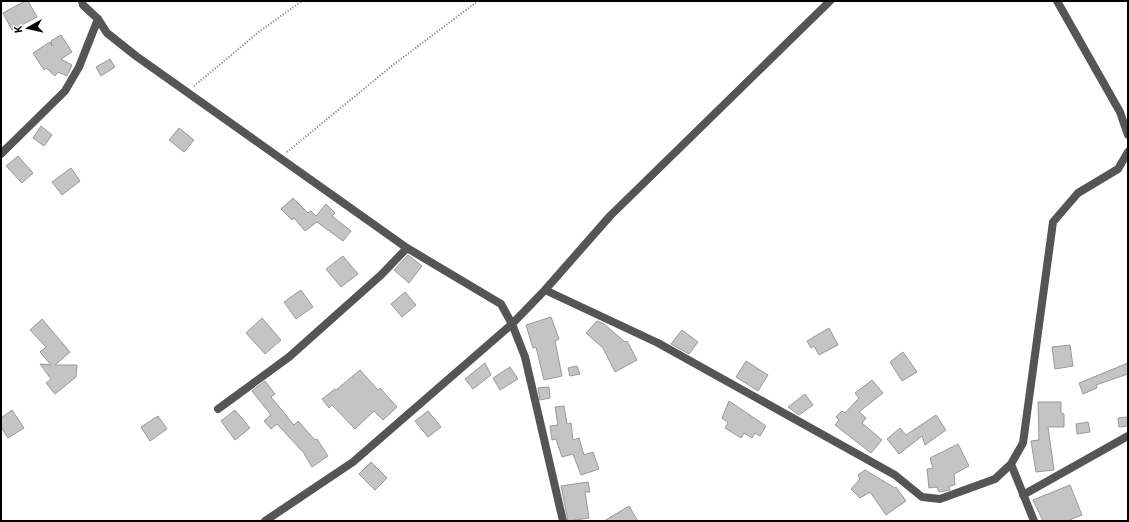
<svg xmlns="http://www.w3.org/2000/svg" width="1129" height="522" font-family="Barlow,sans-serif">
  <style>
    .building { fill: #c4c4c4; stroke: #999 }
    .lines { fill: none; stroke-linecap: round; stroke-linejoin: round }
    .path { stroke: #777; stroke-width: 2; stroke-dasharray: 1 2; stroke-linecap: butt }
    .minor { stroke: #555; stroke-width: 8 }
  </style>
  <rect width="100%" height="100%" fill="#fff"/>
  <path class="building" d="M 25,1 L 28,1 L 37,17 L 12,30 L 3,13 Z
    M 61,35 L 72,52 L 61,59 L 72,65 L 67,76 L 58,72 L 55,76 L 46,68 L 44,70 L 33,53 L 50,42 L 52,46 L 51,41 Z
    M 110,59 L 115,67 L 101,76 L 96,67 Z
    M 41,126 L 52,135 L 44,146 L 33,138 Z
    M 179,128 L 194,140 L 184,152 L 169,140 Z
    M 18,156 L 33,173 L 22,183 L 6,166 Z
    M 71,168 L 80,181 L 62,195 L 52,182 Z
    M 293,198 L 308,213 L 311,211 L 316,216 L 326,204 L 335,213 L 332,216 L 351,231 L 343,241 L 317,222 L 305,231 L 294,218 L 292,220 L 281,209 Z
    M 408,255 L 422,266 L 409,283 L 394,270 Z
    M 343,256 L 358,274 L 341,287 L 326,269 Z
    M 301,290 L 313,307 L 296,319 L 284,302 Z
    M 405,292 L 416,305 L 402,317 L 391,304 Z
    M 551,317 L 559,339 L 555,341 L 562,376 L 544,380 L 536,347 L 533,348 L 526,325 Z
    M 262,318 L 281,340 L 265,354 L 246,333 Z
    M 42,319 L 70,352 L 55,365 L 77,365 L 76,377 L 55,394 L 46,383 L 51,379 L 40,364 L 51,365 L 40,352 L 46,347 L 30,330 Z
    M 597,321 L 604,324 L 625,342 L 627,341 L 637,360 L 615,372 L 603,348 L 586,333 Z
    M 829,328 L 838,345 L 819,355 L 814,346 L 811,348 L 807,341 Z
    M 682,330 L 698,342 L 689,354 L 671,344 Z
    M 1070,345 L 1073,366 L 1055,369 L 1052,347 Z
    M 903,352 L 917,372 L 902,381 L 890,362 Z
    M 746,361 L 768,375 L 758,391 L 736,377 Z
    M 485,363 L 491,375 L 473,389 L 465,379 Z
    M 1128,363 L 1128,374 L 1096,385 L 1097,388 L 1083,394 L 1079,383 Z
    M 577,366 L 580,374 L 570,376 L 568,368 Z
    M 510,367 L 518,379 L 500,390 L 493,378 Z
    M 360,370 L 378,390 L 380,388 L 397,407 L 383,420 L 374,411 L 355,429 L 332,405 L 329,408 L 322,399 L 335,389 L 336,390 Z
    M 872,380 L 883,393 L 859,412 L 866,418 L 862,423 L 882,440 L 871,453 L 835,425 L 839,420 L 836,417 L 842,411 L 845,413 L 859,398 L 855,393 Z
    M 265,381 L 275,394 L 271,397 L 294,425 L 298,421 L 315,440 L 317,439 L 328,456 L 312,467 L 303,452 L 277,424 L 271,429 L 264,421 L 271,415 L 252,391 Z
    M 549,387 L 550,398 L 540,400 L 538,388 Z
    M 805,394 L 813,405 L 799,415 L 788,407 Z
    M 729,401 L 766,426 L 760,436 L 755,433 L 752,438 L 744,433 L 741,438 L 725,428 L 728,423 L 722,418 Z
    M 1038,402 L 1061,402 L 1061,413 L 1064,414 L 1064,427 L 1048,427 L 1054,470 L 1036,472 L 1031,441 L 1039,440 Z
    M 564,406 L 567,424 L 571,423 L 573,440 L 579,438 L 584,455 L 593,452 L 599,469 L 581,475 L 573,454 L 562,457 L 556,439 L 552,440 L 550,426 L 558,425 L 555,407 Z
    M 12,410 L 24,428 L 8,438 L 1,427 L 1,418 Z
    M 235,410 L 250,428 L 235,440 L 221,421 Z
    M 428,411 L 441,427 L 428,437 L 415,421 Z
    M 936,415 L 946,430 L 925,445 L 922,436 L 899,454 L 887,439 L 900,428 L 906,435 Z
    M 158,416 L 167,429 L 150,441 L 141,427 Z
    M 1128,417 L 1128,426 L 1119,427 L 1118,418 Z
    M 1088,422 L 1090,432 L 1077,434 L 1076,424 Z
    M 958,444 L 969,466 L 954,474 L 955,485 L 949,486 L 950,490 L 939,492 L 937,487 L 929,488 L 927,469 L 933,468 L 930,458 Z
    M 371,462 L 387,478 L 375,490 L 359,474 Z
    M 865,470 L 895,488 L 896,487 L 906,501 L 886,515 L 870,492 L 860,498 L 851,489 L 860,479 L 858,475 Z
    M 588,482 L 590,492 L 585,492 L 589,518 L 568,521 L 561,486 Z
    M 1070,485 L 1082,515 L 1067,521 L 1043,521 L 1033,500 Z
    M 629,506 L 638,521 L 604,521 Z"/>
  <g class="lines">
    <path class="path" d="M 194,86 L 260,31 L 302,1
      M 287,152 L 393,65 L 478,1"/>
    <path class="minor" d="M 82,1 L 83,5 L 98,19 L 107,33 L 136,56 L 407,248 L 501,304 L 512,324 L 525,357 L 563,521
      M 1057,1 L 1120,112 L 1128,135
      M 1,154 L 65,91 L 79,67 L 98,19
      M 545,290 L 658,343 L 895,475 L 922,497 L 940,499 L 995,479 L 1011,464 L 1023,443 L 1053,222 L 1078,193 L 1118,169 L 1128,152
      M 218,409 L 289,357 L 381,275 L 407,248
      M 1011,464 L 1034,521
      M 1023,495 L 1128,436
      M 265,521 L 353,462 L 512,324 L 545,290 L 610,216 L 830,1"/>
  </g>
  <rect width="1129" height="522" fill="none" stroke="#000000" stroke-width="4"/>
  <g transform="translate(28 28) rotate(262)" stroke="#ffffff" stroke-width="3" paint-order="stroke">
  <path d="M0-3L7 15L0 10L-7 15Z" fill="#000000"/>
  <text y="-6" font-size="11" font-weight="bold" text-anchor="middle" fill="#000000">K</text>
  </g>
</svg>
